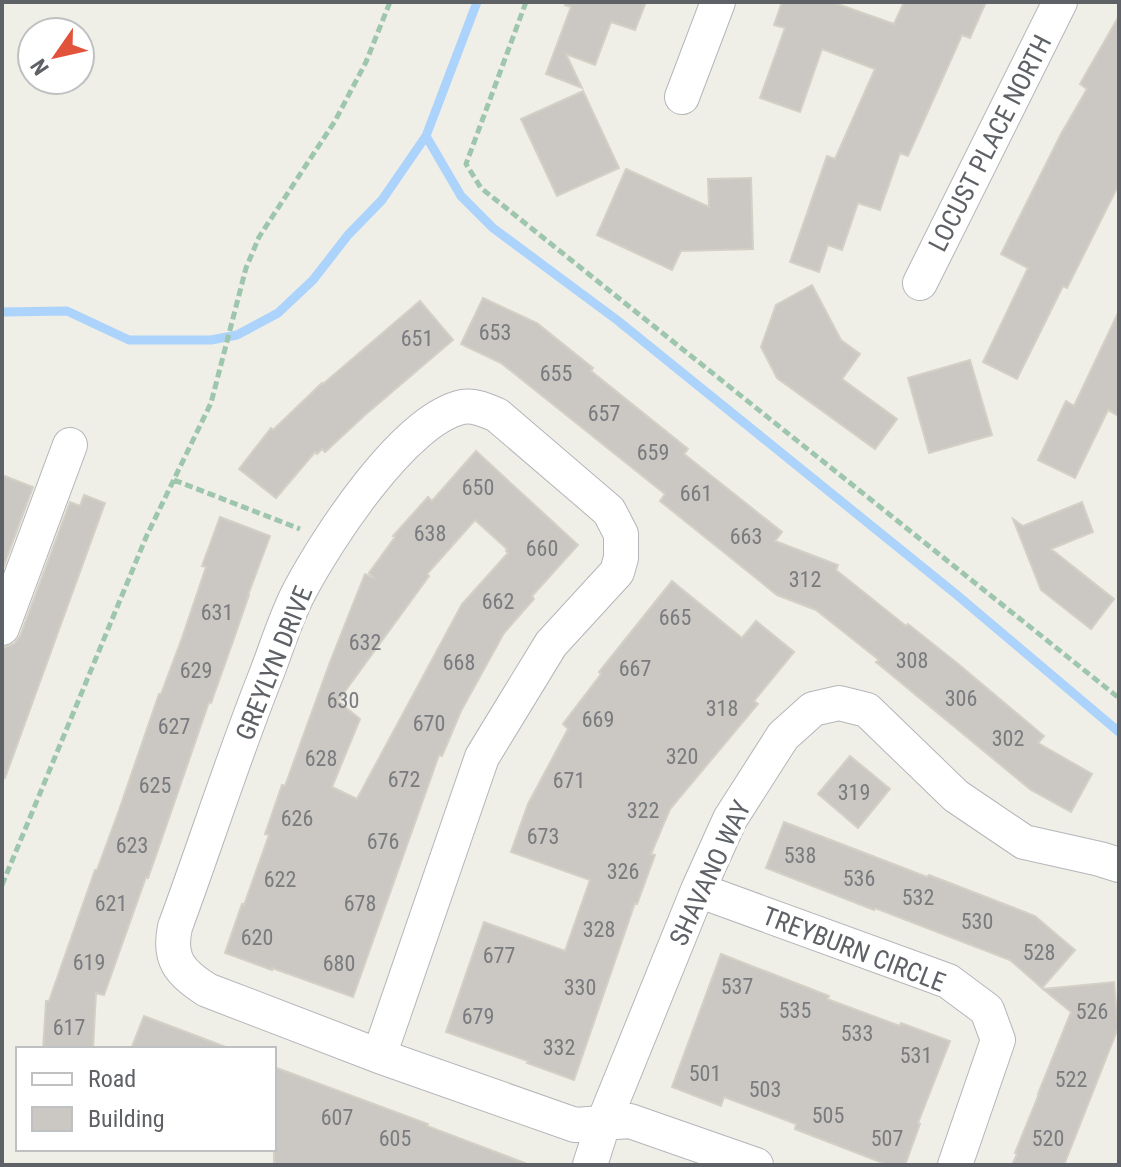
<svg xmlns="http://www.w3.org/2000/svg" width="1121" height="1167" font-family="'Roboto Condensed',sans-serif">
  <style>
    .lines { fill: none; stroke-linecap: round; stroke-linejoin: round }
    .stream { stroke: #abd3fb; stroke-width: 9 }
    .building { fill: #cbc8c4; stroke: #d4d0c5; stroke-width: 2; fill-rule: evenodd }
    .minor-casing { stroke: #b4b6ba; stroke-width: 36 }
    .path { stroke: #9ec6ac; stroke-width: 5; stroke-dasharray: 8 4; stroke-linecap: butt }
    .minor { stroke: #fff; stroke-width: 34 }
    .labels { text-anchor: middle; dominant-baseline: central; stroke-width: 8; stroke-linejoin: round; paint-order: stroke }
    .number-label { font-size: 22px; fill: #797b7e }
    .street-label { font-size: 26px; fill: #5e6166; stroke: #fff }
  </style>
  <rect width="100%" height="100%" fill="#efeee7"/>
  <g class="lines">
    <path class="stream" d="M 426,136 L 461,196 L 493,228 L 617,320 L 957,595 L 1119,732
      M 2,312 L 67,311 L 129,340 L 211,340 L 237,335 L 278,313 L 313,280 L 348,235 L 382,200 L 426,136 L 477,2"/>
  </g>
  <path class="building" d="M 566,2 L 646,2 L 635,30 L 611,22 L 595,65 L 566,54 L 582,88 L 546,74 L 571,7 L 565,5 Z
    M 782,2 L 832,2 L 894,24 L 904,2 L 986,2 L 970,38 L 962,35 L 908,156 L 900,153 L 880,210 L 858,203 L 842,250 L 828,245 L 819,272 L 790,262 L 827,156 L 835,159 L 875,69 L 822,49 L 800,112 L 760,98 L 785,28 L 774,25 Z
    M 1119,16 L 1119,184 L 1067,288 L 1063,286 L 1017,379 L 983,362 L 1028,268 L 1001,254 L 1061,134 L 1087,89 L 1080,84 Z
    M 583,91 L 619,168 L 557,196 L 521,119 Z
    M 626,169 L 709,207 L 708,179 L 751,178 L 753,249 L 681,251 L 672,270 L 597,235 Z
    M 812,285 L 841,340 L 860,354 L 842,379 L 897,419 L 875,449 L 777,378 L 761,347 L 776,305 Z
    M 483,298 L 537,323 L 593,368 L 591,371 L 688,449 L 684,454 L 782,532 L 775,541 L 838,565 L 836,570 L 906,626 L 908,624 L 957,663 L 1044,736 L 1038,743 L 1092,774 L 1071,812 L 1031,790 L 876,662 L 879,660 L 816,610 L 777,595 L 660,501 L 665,494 L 501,363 L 461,344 Z
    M 420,301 L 453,340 L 365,415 L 325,452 L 322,449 L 317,454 L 315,452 L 276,498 L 239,469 L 271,428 L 273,430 L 322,383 L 323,384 Z
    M 1119,311 L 1119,416 L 1108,410 L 1075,478 L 1038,460 L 1066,401 L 1074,406 Z
    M 970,360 L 992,435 L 929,453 L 908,378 Z
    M 476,451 L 578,545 L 532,596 L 534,599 L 504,633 L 461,711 L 442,756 L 439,755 L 353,997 L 272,968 L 272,970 L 225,953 L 242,904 L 244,905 L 269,835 L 265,834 L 282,785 L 285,786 L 330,662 L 365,574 L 374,578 L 369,573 L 395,537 L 393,536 L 428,497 L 432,501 ZM 475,520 L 507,549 L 506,551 L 508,553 L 462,604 L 357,799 L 332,787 L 360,719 L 338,701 L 429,576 L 427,574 Z
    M 2,475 L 33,487 L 2,571 Z
    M 84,495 L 105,503 L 5,778 L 2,778 L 2,648 L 14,644 L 20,636 L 70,502 L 80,506 Z
    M 1082,502 L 1093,532 L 1051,549 L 1114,599 L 1091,629 L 1041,590 L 1013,519 L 1023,526 Z
    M 220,517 L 270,536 L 248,595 L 249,595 L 232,644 L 211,703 L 209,702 L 169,818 L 148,878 L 146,877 L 104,995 L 96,993 L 93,1049 L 43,1049 L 46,1001 L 49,1001 L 95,870 L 97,870 L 118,813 L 159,694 L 161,694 L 182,638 L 206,567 L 202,566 Z
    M 672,581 L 742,638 L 756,621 L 794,652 L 754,701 L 758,704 L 670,809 L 651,854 L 655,855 L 637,904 L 635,903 L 574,1080 L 527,1063 L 528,1061 L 446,1032 L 484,922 L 565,951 L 590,880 L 511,852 L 528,804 L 568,729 L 563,724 L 601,674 L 599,672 Z
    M 850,756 L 890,789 L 858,828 L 818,794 Z
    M 784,822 L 927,877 L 929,875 L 1035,916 L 1075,950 L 1042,988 L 1010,960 L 875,908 L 874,910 L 766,868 Z
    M 721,954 L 829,996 L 827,999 L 900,1026 L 901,1023 L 950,1041 L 918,1123 L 920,1124 L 905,1165 L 888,1165 L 795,1129 L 796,1124 L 724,1097 L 721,1106 L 672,1087 Z
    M 1114,982 L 1118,1028 L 1064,1165 L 1012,1165 L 1017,1154 L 1015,1153 L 1039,1094 L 1038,1094 L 1071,1012 L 1043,989 Z
    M 144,1016 L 226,1047 L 225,1049 L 131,1049 Z
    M 274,1067 L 428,1124 L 427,1126 L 525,1163 L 524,1165 L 274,1165 Z"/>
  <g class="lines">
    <g class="minor-casing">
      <path id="minor" d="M 682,97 L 718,2
        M 920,283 L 1060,2
        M 2,628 L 70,445
        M 698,890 L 948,981 L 987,1010 L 998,1040 L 955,1165
        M 379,1056 L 482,757 L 551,644 L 617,572 L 621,558 L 621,534 L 609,511 L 497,415 C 485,410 475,405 462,407 C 404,420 327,539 300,590 C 286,616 277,647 266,675 C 233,758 206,843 175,927 C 168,959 180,973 207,990 L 379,1056 L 575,1125 L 630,1121 L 756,1165
        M 590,1165 L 603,1124 L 698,890 L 730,819 L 783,736 L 813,709 L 839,703 L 867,710 L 956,796 L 1024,842 L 1100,859 L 1119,865"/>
    </g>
    <path class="path" d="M 526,2 L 466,164 L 481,188 L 1119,698
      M 174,480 L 300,529
      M 2,885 L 147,535 L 211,403 L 246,268 L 259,237 L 335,121 L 366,62 L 390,2"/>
    <use href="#minor" class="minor"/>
  </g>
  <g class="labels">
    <g class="number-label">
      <text x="495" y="332">653</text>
      <text x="417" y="338">651</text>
      <text x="556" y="373">655</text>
      <text x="604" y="413">657</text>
      <text x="653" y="452">659</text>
      <text x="478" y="487">650</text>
      <text x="696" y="493">661</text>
      <text x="430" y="533">638</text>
      <text x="746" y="536">663</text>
      <text x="542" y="548">660</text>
      <text x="805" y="579">312</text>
      <text x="498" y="601">662</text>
      <text x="217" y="612">631</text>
      <text x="675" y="617">665</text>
      <text x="365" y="642">632</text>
      <text x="912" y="660">308</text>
      <text x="459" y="662">668</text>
      <text x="635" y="668">667</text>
      <text x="196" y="670">629</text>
      <text x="961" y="698">306</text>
      <text x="343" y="700">630</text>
      <text x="722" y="708">318</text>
      <text x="598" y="719">669</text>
      <text x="429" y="723">670</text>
      <text x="174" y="726">627</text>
      <text x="1008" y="738">302</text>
      <text x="682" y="756">320</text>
      <text x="321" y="758">628</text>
      <text x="404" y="779">672</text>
      <text x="569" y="780">671</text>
      <text x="155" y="785">625</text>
      <text x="854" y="792">319</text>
      <text x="643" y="810">322</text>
      <text x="297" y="818">626</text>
      <text x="543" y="836">673</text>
      <text x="383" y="841">676</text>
      <text x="132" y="845">623</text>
      <text x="800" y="855">538</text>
      <text x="623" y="871">326</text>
      <text x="859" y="878">536</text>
      <text x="280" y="879">622</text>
      <text x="918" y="897">532</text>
      <text x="111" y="903">621</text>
      <text x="360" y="903">678</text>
      <text x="977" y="921">530</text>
      <text x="599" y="929">328</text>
      <text x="257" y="937">620</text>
      <text x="1039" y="952">528</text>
      <text x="499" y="955">677</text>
      <text x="89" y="962">619</text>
      <text x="339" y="963">680</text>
      <text x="737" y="986">537</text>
      <text x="580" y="987">330</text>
      <text x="795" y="1010">535</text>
      <text x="1092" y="1011">526</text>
      <text x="478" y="1016">679</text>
      <text x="69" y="1027">617</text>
      <text x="857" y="1033">533</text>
      <text x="559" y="1047">332</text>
      <text x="916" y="1055">531</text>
      <text x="705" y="1073">501</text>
      <text x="1071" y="1079">522</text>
      <text x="765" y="1089">503</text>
      <text x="828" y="1115">505</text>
      <text x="337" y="1117">607</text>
      <text x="395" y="1138">605</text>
      <text x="887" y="1138">507</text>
      <text x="1048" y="1138">520</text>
    </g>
    <g class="street-label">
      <text transform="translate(990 143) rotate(-63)">LOCUST PLACE NORTH</text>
      <text transform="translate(274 663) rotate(-68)">GREYLYN DRIVE</text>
      <text transform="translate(710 873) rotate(-65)">SHAVANO WAY</text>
      <text transform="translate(854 949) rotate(21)">TREYBURN CIRCLE</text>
    </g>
  </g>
  <rect width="1121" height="1167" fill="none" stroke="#5e6166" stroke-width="8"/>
  <rect x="16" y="1047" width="260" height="104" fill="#ffffff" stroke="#bfc0c2" stroke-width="2"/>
  <rect x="32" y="1073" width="40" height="12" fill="#ffffff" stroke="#bfc0c2" stroke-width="2"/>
  <text x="88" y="1087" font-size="24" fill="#5e6166">Road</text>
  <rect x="32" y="1107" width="40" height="24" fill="#cbc8c4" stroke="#bfc0c2" stroke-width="2"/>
  <text x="88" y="1127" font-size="24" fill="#5e6166">Building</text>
  <g transform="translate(56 56) rotate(236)"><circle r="38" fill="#ffffff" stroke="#bfc0c2" stroke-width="2"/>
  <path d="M0-6L14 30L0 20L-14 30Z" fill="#e1533b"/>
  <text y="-12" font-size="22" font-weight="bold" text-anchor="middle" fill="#5e6166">N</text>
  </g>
</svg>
